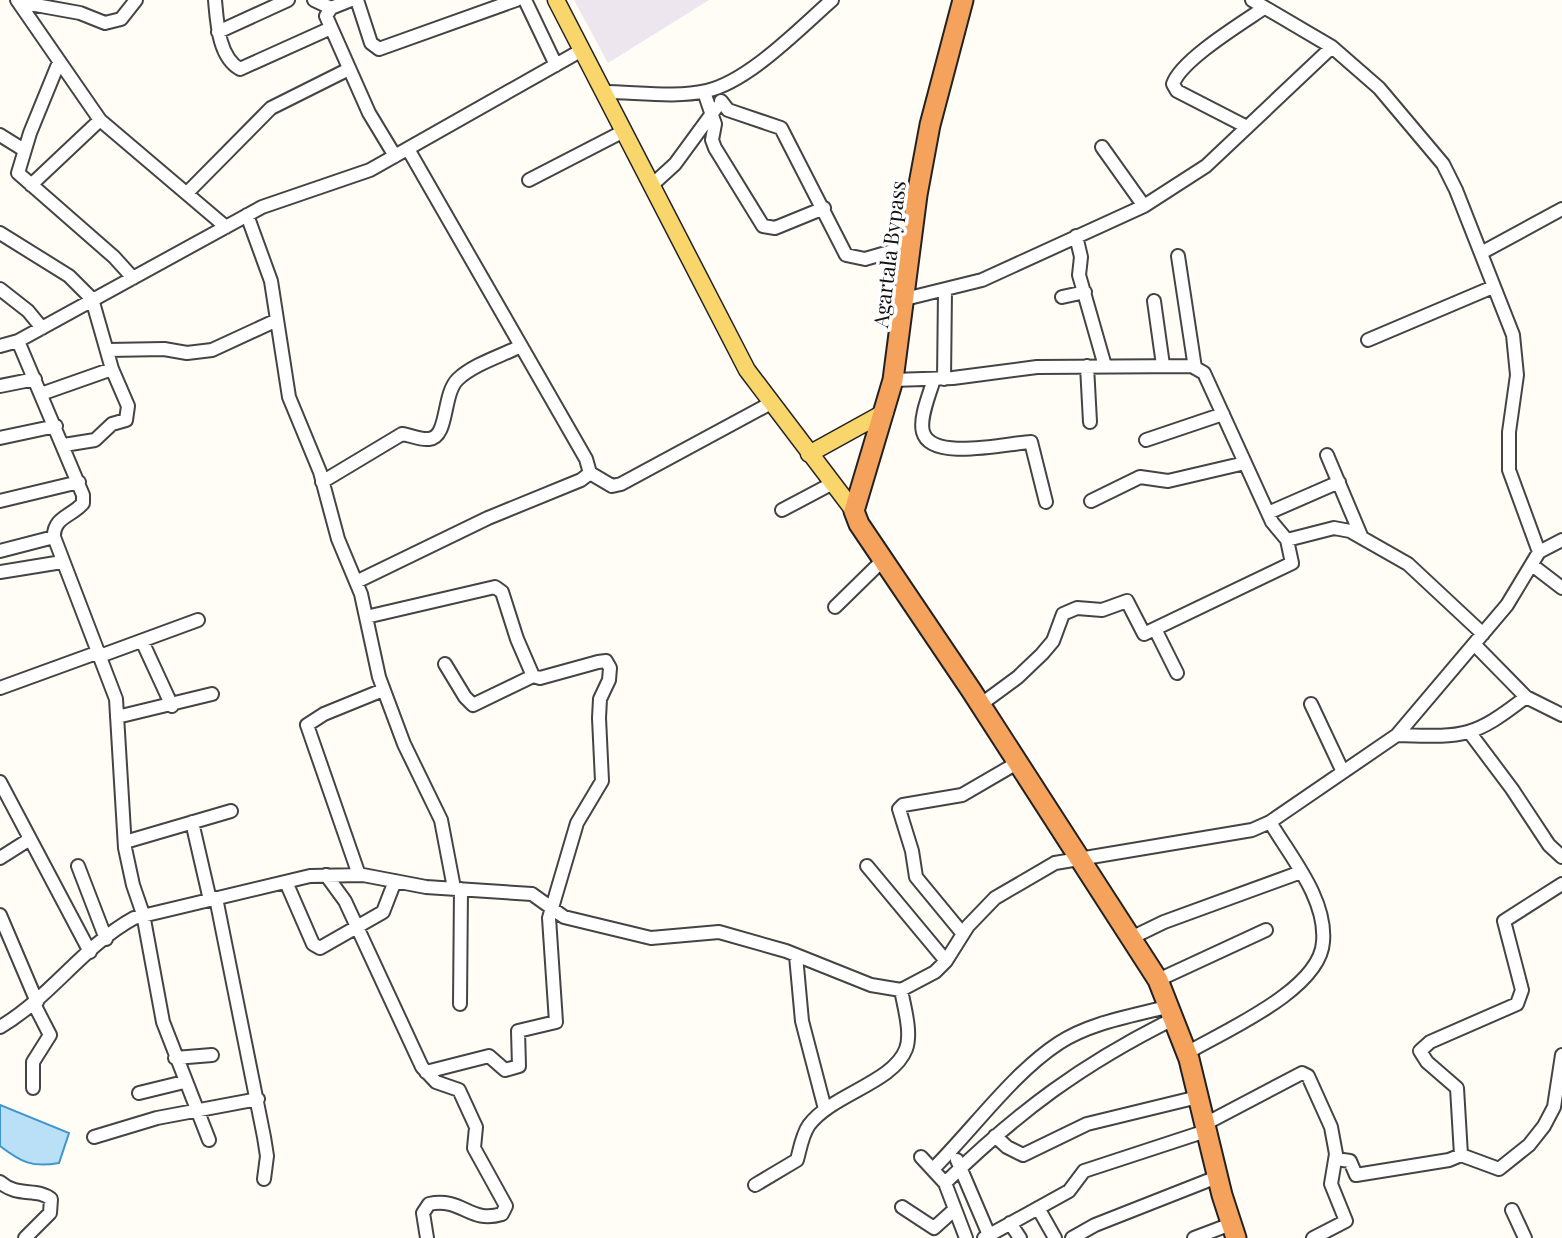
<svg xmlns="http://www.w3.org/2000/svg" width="1562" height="1238" font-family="'Playfair Display',serif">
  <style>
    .industrial { fill: #eee6ef }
    .water { fill: #b9e0f7; stroke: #3f96cf; stroke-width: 2 }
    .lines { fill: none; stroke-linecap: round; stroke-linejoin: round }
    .minor-casing { stroke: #444; stroke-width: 16 }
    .major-casing { stroke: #222; stroke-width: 19 }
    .highway-casing { stroke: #222; stroke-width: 23 }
    .minor { stroke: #fff; stroke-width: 12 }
    .major { stroke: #f9d66b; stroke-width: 16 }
    .highway { stroke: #f5a25d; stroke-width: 19 }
    .labels { text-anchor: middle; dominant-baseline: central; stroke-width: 7; stroke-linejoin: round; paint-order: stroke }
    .street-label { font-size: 21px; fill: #111; stroke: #fff }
  </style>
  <rect width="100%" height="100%" fill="#fffdf5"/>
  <path class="industrial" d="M 574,0 L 709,0 L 608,63 Z"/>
  <path class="water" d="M 0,1105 L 69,1133 L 59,1163 C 32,1168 21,1162 0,1146 Z"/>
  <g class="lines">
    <g class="minor-casing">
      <path id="minor" d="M 17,0 L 100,120 L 226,227
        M 215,0 C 217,21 218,57 240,69 L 331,28
        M 314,0 L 331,8
        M 351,0 L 331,8 L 326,16 L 369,113 L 395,156
        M 357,0 L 371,43 L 379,49 L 516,0
        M 525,0 L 556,65
        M 1252,0 L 1332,47 L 1379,88 L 1443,164 L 1456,190 L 1513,335 L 1517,375 L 1509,432 L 1509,470 L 1539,552
        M 19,2 L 80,13 L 105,23 L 121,19 L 136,0
        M 218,32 L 288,0
        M 59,62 L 30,133 L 18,173 L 114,257 L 133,278
        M 604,92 C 634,92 678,98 706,91 C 748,82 799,29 832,0
        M 704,92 L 715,124 L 712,140 L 715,148 L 763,226 L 775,228 L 824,208
        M 721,101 L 728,110 L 781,128 L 846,255 L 865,259 L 910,246
        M 1247,127 L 1177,91 L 1173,84 C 1181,60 1242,23 1264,8
        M 0,135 L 24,150
        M 1102,147 L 1144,206
        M 529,180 L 624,131
        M 31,185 L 100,120
        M 652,185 L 675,164 L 716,108
        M 187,193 L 271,108 L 349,69
        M 247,215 L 271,281 L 289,397 L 320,472 L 338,539 L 361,594 L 379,677 L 404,744 L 441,820 L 454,888
        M 0,233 L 69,276 L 92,299 L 112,369 L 128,406 L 126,420 L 112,424 L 95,440 L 64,445
        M 1076,236 L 1081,257 L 1079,275 L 1105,366
        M 1481,253 L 1562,209
        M 1178,256 L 1195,368
        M 0,289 L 28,311 L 42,328
        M 1062,297 L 1085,292
        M 905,299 L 982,280 L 1144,206 L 1206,166 L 1332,47
        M 1154,301 L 1163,365
        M 1368,340 L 1493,287
        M 18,341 L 83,495 L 83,503 C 73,516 53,517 54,537 L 116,699 L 125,848 L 133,885 L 143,914 L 163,1022 L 209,1140
        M 0,346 L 18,341 L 262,207 L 370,170 L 582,50
        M 108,350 L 164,349 L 187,353 L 212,350 L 277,320
        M 1087,366 L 1090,422
        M 934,379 C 930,393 919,418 923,432 C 931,462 1008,443 1031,442 L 1046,502
        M 944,379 L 945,291
        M 893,380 L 953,378 L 1037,367 L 1192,366 L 1204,373 L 1272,522 L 1287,540 L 1334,528 L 1350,531 L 1408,564 L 1483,634
        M 0,386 L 35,379
        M 41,394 L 112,369
        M 0,438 L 56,426
        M 1146,440 L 1223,414
        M 1327,455 L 1362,538
        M 590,473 L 612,486 L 621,484 L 771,403
        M 322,482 L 402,434 C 411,435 419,440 429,439 C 449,437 442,394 458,379 C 474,364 501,356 521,346
        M 0,501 L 79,482
        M 1091,501 L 1140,477 L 1168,481 L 1245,463
        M 782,510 L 833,483
        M 1268,513 L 1339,482
        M 0,551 L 54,537
        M 1532,565 L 1562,588
        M 0,572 L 62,562
        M 356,582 L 488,518 L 581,480 L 590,473 L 586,459 L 408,149
        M 835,607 L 883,560
        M 366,617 L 495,587 L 502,592 L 517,639 L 533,676 L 540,678 L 598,662 L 606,661 L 610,668 L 609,680 L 600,699 L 599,718 L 602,781 L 577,823 L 549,918 L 556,1022 L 518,1031 L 519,1066 L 505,1070 L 489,1056 L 426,1072
        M 1155,629 L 1177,673
        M 142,641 L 172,706
        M 1474,644 L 1526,697 L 1562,715
        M 100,656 L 198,620
        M 445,664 L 465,697 L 473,705 L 533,676
        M 0,688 L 99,652
        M 1311,704 L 1343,772
        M 980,705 L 1018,677 L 1042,654 L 1053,641 L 1063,614 L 1077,608 L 1102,610 L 1127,601 L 1144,634 L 1292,563 L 1287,540
        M 117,717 L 212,694
        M 1470,733 L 1512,789 L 1549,845 L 1562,857
        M 1397,735 C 1463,737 1472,739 1526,697
        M 0,782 L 90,952
        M 192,822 L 210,900
        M 125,842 L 231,811
        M 0,858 L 30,839
        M 78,866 L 106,939
        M 867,866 L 946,961
        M 326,875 L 345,901 L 422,1067 L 436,1082 L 459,1090 L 476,1127 L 474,1148 L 506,1206 L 502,1214 C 469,1224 463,1197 429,1204 L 423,1213 L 427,1238
        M 359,875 L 307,725 L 324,714 L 383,690
        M 286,882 L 313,944 L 320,948 L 383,912 L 395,881
        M 216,898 L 264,1137 L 267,1156 L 264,1179
        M 0,915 L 37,1002
        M 963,934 L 916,877 L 912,851 L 899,809 L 903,805 L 962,795 L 1017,763
        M 1131,938 L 1164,922 L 1301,872
        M 796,956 L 802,1021 L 825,1109
        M 1158,980 L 1266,930
        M 460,1004 L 461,889
        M 0,1027 C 50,998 83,946 134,918 L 310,876 L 363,875 L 426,887 L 532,894 L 564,917 L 651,938 L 719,932 L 786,951 L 871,985 L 901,990 L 935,972 L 946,961 L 968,926 L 995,898 L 1055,863 L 1252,830 L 1270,822 L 1397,735 L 1507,605 L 1539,552 L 1562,540
        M 1187,1053 C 1224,1031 1320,990 1323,942 C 1327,899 1290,856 1270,822
        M 175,1058 L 212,1055
        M 33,1088 L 33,1062 L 50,1035 L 34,1004
        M 139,1093 L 184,1082
        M 1205,1124 L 1302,1073 L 1308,1076 L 1331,1127 L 1336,1154 L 1331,1184 L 1346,1221 L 1313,1238
        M 995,1136 L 1007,1147 L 1023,1155 L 1087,1124 L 1198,1097
        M 94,1137 L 157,1118 L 258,1099
        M 1461,1155 L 1499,1169 L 1529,1145 L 1544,1126 L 1554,1107 L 1562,1055
        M 921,1157 L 945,1183 L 966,1238
        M 1336,1159 L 1350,1161 L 1356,1175 L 1449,1160 L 1461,1155 L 1457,1088 L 1427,1062 L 1420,1051 L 1430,1042 L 1517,1004 L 1522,990 L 1504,921 L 1562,884
        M 957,1160 L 989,1235
        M 934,1168 C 973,1129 1013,1073 1059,1043 C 1091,1022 1133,1016 1170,1006
        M 0,1182 C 18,1198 36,1187 51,1199 L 50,1213 L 25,1238
        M 945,1183 C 1019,1111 1082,1064 1175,1018
        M 755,1185 L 797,1160 C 800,1149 802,1135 809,1125 C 832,1094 893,1083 906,1049 C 912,1033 904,1006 901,990
        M 902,1207 L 934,1228 L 954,1210
        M 1038,1208 L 1055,1238
        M 1512,1210 L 1525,1238
        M 1010,1223 L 1020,1238
        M 984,1238 L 1069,1191 L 1084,1171 L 1206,1131
        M 1072,1238 L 1095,1225 L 1217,1177
        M 1194,1238 L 1231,1224"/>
    </g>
    <g class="major-casing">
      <path id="major" d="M 556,0 L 747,370 L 854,511
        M 809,454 L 885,412"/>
    </g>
    <g class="highway-casing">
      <path id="highway" d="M 963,0 L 930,125 L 917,195 L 893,380 L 854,511 L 859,524 L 971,690 L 1158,980 L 1189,1059 L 1222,1195 L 1236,1238"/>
    </g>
    <use href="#minor" class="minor"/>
    <use href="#major" class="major"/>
    <use href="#highway" class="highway"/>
  </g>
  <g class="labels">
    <g class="street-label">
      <text transform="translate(888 254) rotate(-83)">Agartala Bypass</text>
    </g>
  </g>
</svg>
